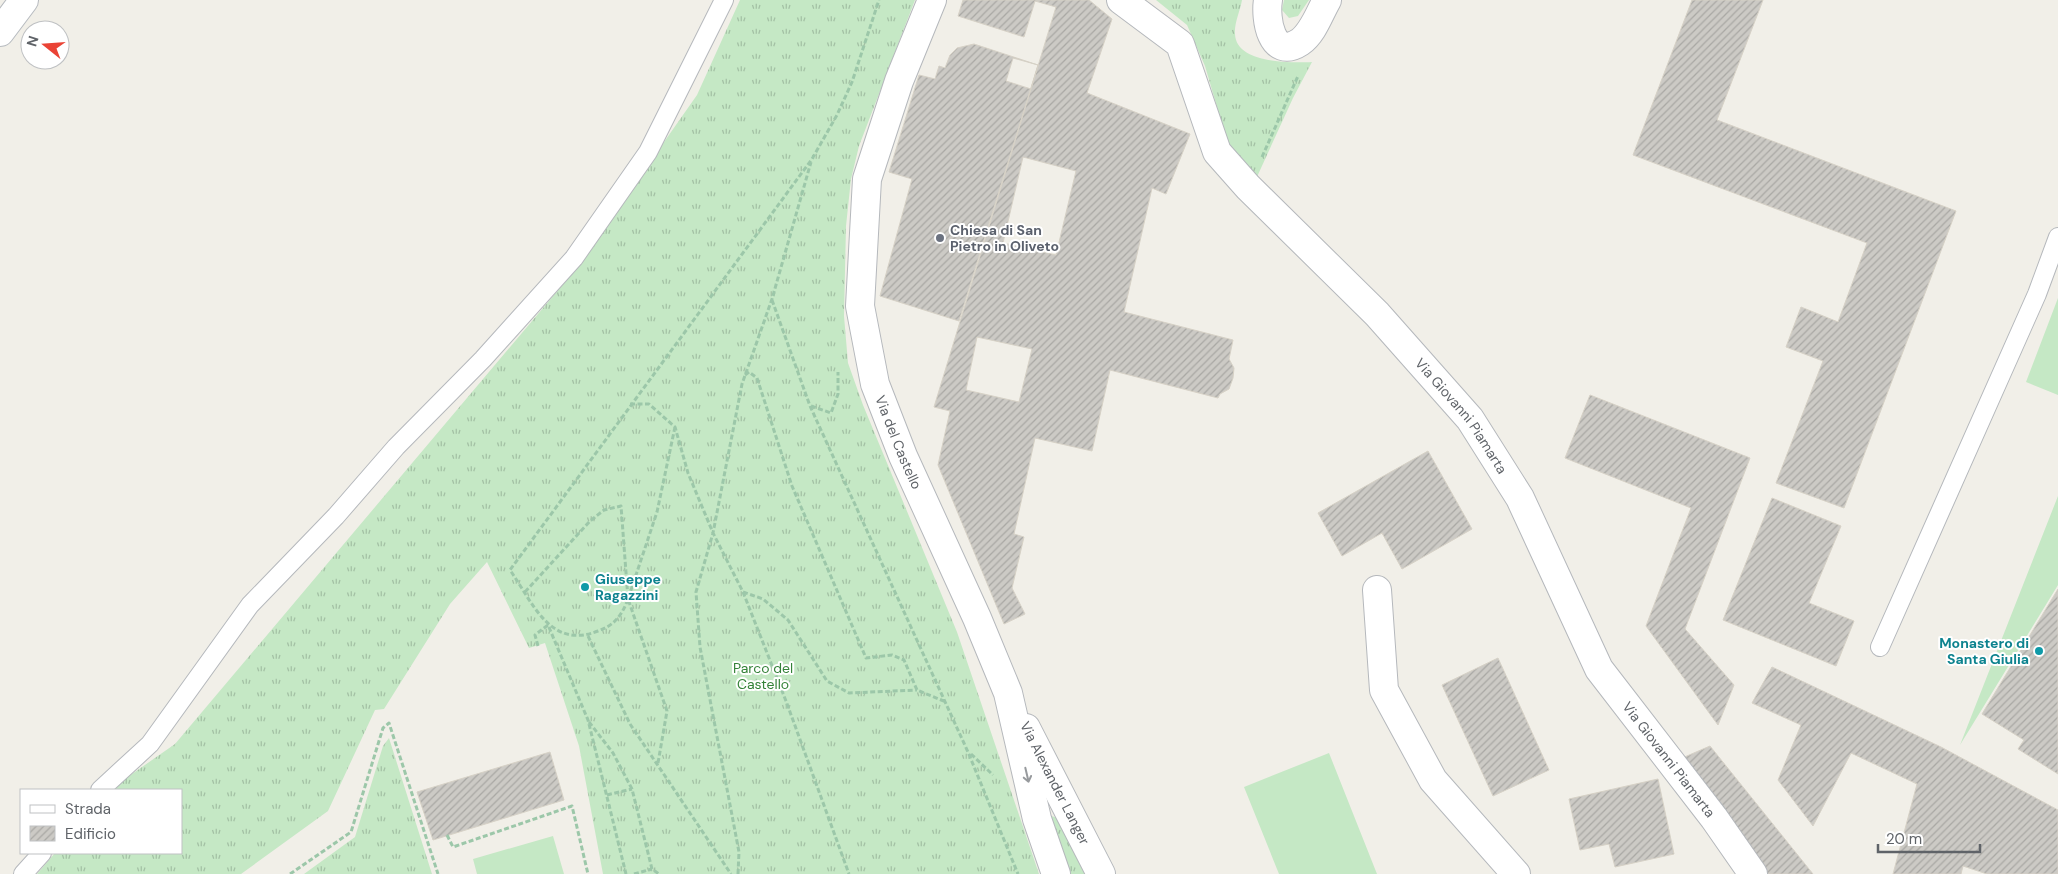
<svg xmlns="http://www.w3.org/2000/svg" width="2058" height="874" font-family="'DM Sans',sans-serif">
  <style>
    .grass { fill: url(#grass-tufts) }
    .garden { fill: #c5e8c5 }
    .building { fill: url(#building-hatch); stroke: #d6d1c6; fill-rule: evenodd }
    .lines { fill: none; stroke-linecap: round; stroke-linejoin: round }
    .lane-casing { stroke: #b5b8bc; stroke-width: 20 }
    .street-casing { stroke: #b5b8bc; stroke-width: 30 }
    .secondary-casing { stroke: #b6babf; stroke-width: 30 }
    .path { stroke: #9cc7a9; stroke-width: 3; stroke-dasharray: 5 2.5; stroke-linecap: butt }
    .lane { stroke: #fff; stroke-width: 18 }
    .street { stroke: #fff; stroke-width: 28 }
    .secondary { stroke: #fff; stroke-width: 28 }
    .oneway { stroke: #979a9d }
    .worship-dot { fill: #6b7280; stroke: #fff; stroke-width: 2 }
    .culture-dot { fill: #0f9aa8; stroke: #fff; stroke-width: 2 }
    .labels { text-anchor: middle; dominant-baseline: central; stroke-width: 4; stroke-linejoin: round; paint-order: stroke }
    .worship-label { font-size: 14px; font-weight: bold; fill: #5b616d; stroke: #fff; text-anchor: start }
    .street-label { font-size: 14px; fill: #5f6368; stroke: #fff }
    .culture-label { font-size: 14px; font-weight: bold; fill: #0d838f; stroke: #fff; text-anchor: start }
    .park-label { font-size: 14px; fill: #348238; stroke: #fff }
  </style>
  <defs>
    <pattern id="grass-tufts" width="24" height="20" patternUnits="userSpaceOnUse" patternTransform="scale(1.25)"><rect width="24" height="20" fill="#c5e8c5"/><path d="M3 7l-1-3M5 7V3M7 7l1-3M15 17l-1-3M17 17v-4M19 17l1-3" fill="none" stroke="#a3c0a4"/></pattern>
    <pattern id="building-hatch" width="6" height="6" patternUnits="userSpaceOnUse" patternTransform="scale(1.25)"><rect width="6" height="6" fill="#cccac5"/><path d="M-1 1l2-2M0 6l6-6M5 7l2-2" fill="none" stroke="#a9a8a4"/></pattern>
  </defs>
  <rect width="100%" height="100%" fill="#f1efe8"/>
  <path class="grass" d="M 740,0 L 915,0 L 859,146 L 851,179 L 846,226 L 844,316 L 848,363 L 863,405 L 957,632 L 1039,874 L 603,874 L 579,746 L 545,643 L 529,648 L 487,562 L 450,604 L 384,709 L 375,710 L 328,811 L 241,874 L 37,874 L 55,853 L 181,853 L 181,790 L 109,790 L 175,744 L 570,276 L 697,95 Z
    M 1156,0 L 1242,0 C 1240,11 1234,24 1235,34 C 1236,64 1292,63 1312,62 L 1293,98 L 1256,179 L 1227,152 L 1217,107 L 1205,66 L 1187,25 Z
    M 1284,0 L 1309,0 L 1298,16 L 1289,18 L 1282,10 Z
    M 389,738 L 432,874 L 304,874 L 355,837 L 383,746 Z
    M 1048,815 L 1058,818 L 1069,836 L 1086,874 L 1066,874 Z"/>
  <path class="garden" d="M 2058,298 L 2058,395 L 2026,382 Z
    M 2058,496 L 2058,585 L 1960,745 Z
    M 1329,753 L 1377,874 L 1279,874 L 1244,787 Z
    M 553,836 L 564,874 L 477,874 L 473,859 Z"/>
  <path class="building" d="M 963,0 L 1089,0 L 1112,19 L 1087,93 L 1190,134 L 1166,194 L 1152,188 L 1124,312 L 1233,340 L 1229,359 L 1234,368 L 1233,378 L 1229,389 L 1220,394 L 1218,398 L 1110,370 L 1092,451 L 1035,438 L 1014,534 L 1024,537 L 1012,588 L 1025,614 L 1004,624 L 938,465 L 950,411 L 934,407 L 1056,7 L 1035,1 L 1024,37 L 958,16 ZM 1023,157 L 1076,171 L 1056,255 L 1003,243 ZM 977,337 L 1032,349 L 1019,402 L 966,390 Z
    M 1692,0 L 1763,0 L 1717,120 L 1956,211 L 1844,508 L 1776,483 L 1823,361 L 1786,347 L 1801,307 L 1838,322 L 1867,243 L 1633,155 Z
    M 974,44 L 1038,65 L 959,321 L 880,296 L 912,179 L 889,172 L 919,75 L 935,79 L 939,66 L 945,68 L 950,55 L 957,48 Z
    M 1013,58 L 1038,65 L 1031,89 L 1006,81 Z
    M 1590,395 L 1750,458 L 1685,629 L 1734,685 L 1718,725 L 1646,626 L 1691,508 L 1565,458 Z
    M 1428,451 L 1472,529 L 1402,569 L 1382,533 L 1342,556 L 1318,513 Z
    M 1772,498 L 1841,526 L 1809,603 L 1854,621 L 1836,666 L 1723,620 Z
    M 2058,589 L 2058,774 L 2018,749 L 2024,740 L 1982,714 Z
    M 1498,658 L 1549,770 L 1493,796 L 1442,685 Z
    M 1772,667 L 1941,747 L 2058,810 L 2058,874 L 1987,874 L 1963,866 L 1961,874 L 1893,874 L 1917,784 L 1851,753 L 1813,826 L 1778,780 L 1801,725 L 1752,703 Z
    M 1710,746 L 1813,874 L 1762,874 L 1680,759 Z
    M 550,752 L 564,800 L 433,840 L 417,792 Z
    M 1658,779 L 1674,854 L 1615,867 L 1609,844 L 1580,850 L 1569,799 Z"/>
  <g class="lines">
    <g class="lane-casing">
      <path id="lane" d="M 1880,647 L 2037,294 L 2058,237
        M 100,790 L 150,744 L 250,605 L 336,516 L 396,447 L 483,359 L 574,258 L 648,152 L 724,0
        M 23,874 L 42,853"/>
    </g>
    <g class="street-casing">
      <g id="street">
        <path id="s1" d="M 932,0 L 899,81 L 867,179 L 860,306 L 875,384 L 903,456 L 977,618 L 1008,693 L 1037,819 L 1056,874"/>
        <path id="s2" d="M 1121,0 L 1180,44 L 1217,152 L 1248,187 L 1377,314 L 1470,419 L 1520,498 L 1599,669 L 1714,818 L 1753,874"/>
        <path d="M 1268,0 C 1265,18 1271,61 1300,42 C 1313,33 1319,14 1327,0"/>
        <path d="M 1377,590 L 1384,690 L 1433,780 L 1516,874"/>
        <path d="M 1026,728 L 1101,874"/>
      </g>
    </g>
    <g class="secondary-casing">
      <path id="secondary" d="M 0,32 L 24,0"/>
    </g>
    <path class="path" d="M 1262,157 L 1298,76
      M 772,300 L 810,406 L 968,752 L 1018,874
      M 745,375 L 749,372 L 757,378 L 792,486 L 866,658 L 892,655 L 904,660 L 917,690 L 946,702
      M 630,404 L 649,404 L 675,427 L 688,473 L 713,533 L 743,592 L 786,701 L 849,874
      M 811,406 L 831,413 L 838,394 L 838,372
      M 525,592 L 590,521 L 604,510 L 621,506 L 628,599 C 622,615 615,625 598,631 C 550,650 533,603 510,570 L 812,159 L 837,115 L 852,82 L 879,0
      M 743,592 L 763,599 L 788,620 L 827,681 L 849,693 L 917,690
      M 588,636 L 630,724 L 731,874
      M 538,646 L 535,635 L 548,625 L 588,720 L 626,874
      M 589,722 L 613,753 L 632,789 L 652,869 L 659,874
      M 971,754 L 993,775
      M 658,763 L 667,711 L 628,599 L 657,512 L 675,427
      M 607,795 L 632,789
      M 447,835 L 453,847 L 572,806 L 588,874
      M 290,874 L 351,832 L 383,728 L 389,723 L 438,874
      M 634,874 L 652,869
      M 738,874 L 739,852 L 700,647 L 696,592 L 713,533 L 742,384 L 772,299 L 811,162"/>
    <use href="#lane" class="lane"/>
    <use href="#street" class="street"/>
    <use href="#secondary" class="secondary"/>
  </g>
  <defs><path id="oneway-shaft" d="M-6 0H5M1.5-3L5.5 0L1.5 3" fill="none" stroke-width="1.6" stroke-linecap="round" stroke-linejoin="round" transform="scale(1.25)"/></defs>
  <use class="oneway" href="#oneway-shaft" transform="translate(1027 775) rotate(77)"/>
  <circle class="worship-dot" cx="940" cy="238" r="5"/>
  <g class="culture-dot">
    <circle cx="585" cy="587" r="5"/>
    <circle cx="2039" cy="651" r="5"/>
  </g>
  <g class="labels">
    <g class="worship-label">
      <text x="950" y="230">Chiesa di San<tspan x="950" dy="16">Pietro in Oliveto</tspan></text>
    </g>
    <g class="street-label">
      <text stroke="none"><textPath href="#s2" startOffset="548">Via Giovanni Piamarta</textPath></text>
      <text stroke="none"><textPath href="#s1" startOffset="460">Via del Castello</textPath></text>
      <text stroke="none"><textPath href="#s2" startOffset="952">Via Giovanni Piamarta</textPath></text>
      <text transform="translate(1055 783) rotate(63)">Via Alexander Langer</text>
    </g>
    <g class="culture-label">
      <text x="595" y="579">Giuseppe<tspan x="595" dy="16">Ragazzini</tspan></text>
      <text x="2029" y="643" text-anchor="end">Monastero di<tspan x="2029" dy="16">Santa Giulia</tspan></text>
    </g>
    <g class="park-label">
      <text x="763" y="668">Parco del<tspan x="763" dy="16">Castello</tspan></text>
    </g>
  </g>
  <rect x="20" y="789" width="162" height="65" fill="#ffffff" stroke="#bfc1c3"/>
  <rect x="30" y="805" width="25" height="8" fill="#ffffff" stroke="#bfc1c3"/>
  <text x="65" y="814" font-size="15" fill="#5f6368">Strada</text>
  <rect x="30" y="826" width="25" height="15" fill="url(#building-hatch)" stroke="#bfc1c3"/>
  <text x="65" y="839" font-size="15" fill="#5f6368">Edificio</text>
  <g transform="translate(45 45) rotate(287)"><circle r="24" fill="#ffffff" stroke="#bfc1c3"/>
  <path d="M0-4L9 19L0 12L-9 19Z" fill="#ea4335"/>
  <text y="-8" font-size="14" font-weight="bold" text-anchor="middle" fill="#5f6368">N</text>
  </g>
  <path d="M1878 844v8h102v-8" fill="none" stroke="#5f6368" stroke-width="2.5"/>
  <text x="1886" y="844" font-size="15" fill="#5f6368" stroke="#ffffff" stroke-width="4" paint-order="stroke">20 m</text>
</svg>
